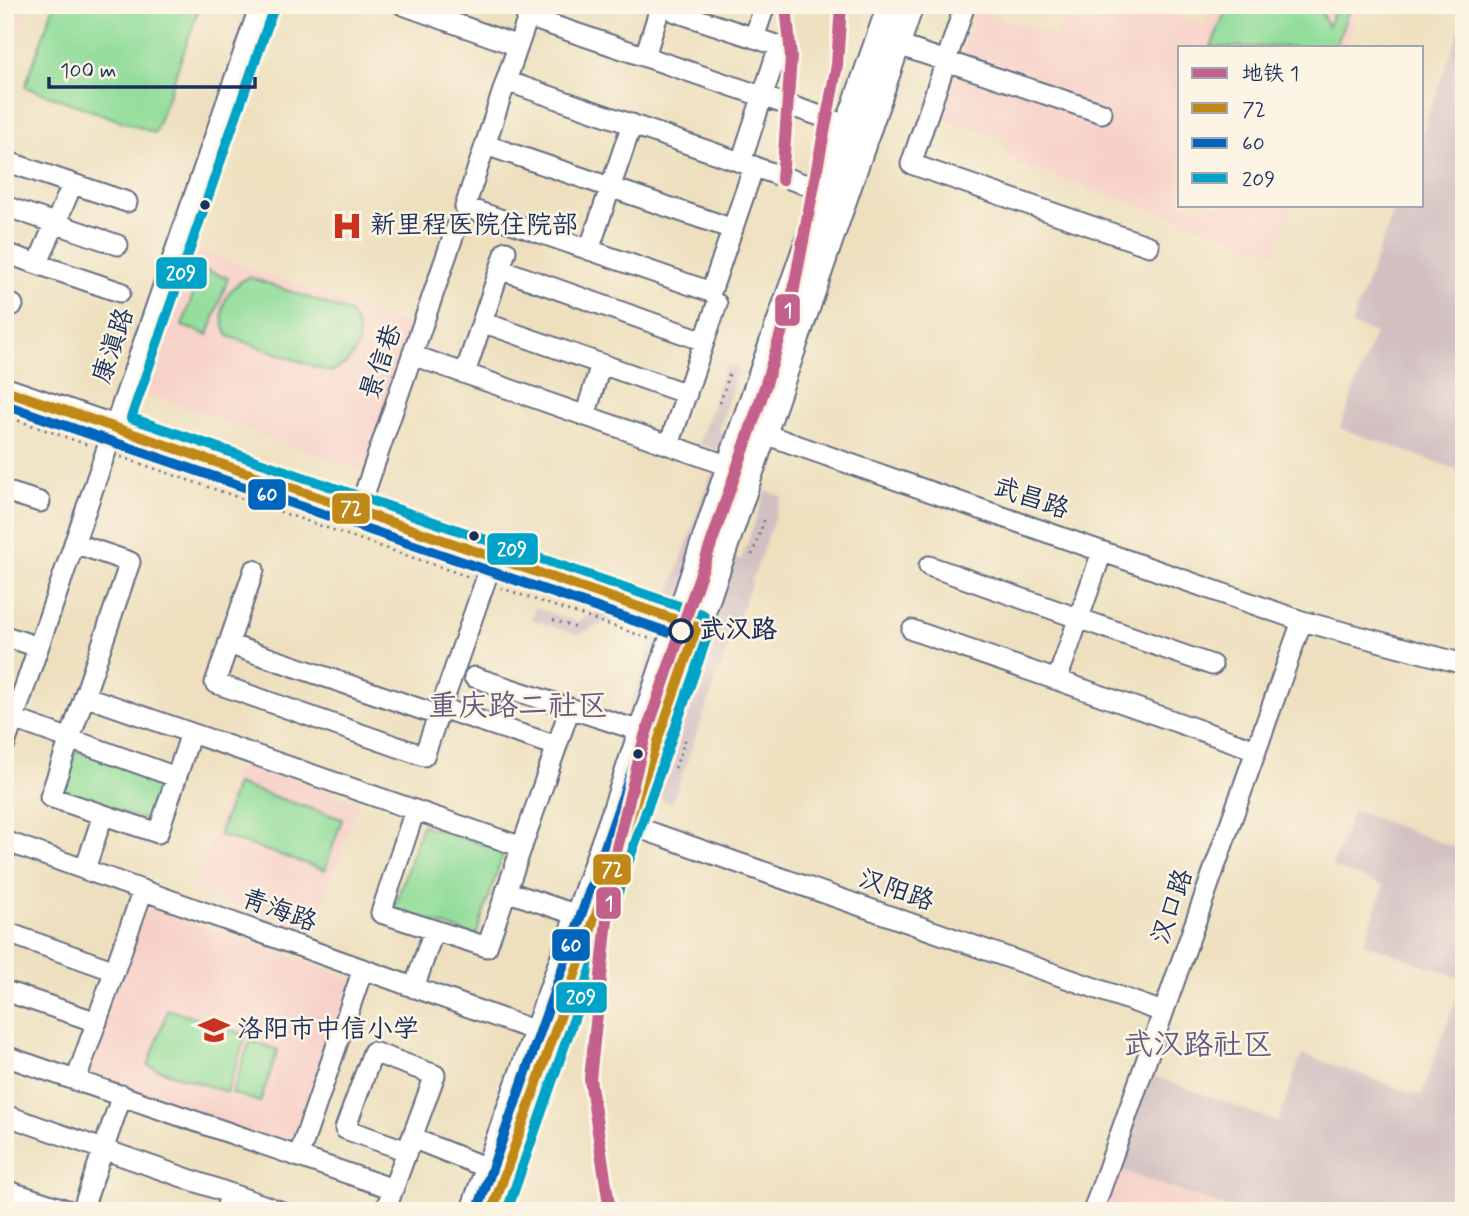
<svg xmlns="http://www.w3.org/2000/svg" width="1469" height="1216" font-family="Mynerve,'LXGW WenKai TC',sans-serif">
  <style>
    .built { fill: #f7d1c9 }
    .industrial { fill: #d2bfc1 }
    .green { fill: #91dd9a; stroke: #56867c; stroke-width: 2 }
    .lines { fill: none; stroke-linecap: round; stroke-linejoin: round }
    .minor-casing { stroke: #656d80; stroke-width: 23 }
    .major-casing { stroke: #656d80; stroke-width: 28 }
    .path { stroke: #656d80; stroke-width: 2.5; stroke-dasharray: 2 5; stroke-linecap: butt }
    .minor { stroke: #fff; stroke-width: 19 }
    .major { stroke: #fff; stroke-width: 24 }
    .bus-1-casing { stroke: #fcf5e5; stroke-width: 16 }
    .bus-2-casing { stroke: #fcf5e5; stroke-width: 16 }
    .bus-3-casing { stroke: #fcf5e5; stroke-width: 16 }
    .bus-1 { stroke: #c08818; stroke-width: 10 }
    .bus-2 { stroke: #0065bd; stroke-width: 10 }
    .bus-3 { stroke: #01a3c8; stroke-width: 10 }
    .metro-1-casing { stroke: #fcf5e5; stroke-width: 18 }
    .metro-1 { stroke: #c4608c; stroke-width: 12 }
    .bus-dot { fill: #1b2f5e; stroke: #fcf5e5; stroke-width: 2.5 }
    .stop-dot { fill: #fcf5e5; stroke: #1b2f5e; stroke-width: 3.5 }
    .labels { text-anchor: middle; dominant-baseline: central; stroke-width: 5; stroke-linejoin: round; paint-order: stroke }
    .poi-label { font-size: 26px; fill: #1b2f5e; stroke: #fcf5e5; text-anchor: start }
    .street-label { font-size: 26px; fill: #1b2f5e; stroke: #fcf5e5 }
    .stop-label { font-size: 26px; font-weight: bold; fill: #1b2f5e; stroke: #fcf5e5; text-anchor: start }
    .quarter-label { font-size: 30px; fill: #635b82; stroke: #fcf5e5 }
    .line-badge { stroke: #fcf5e5; stroke-width: 2.5 }
    .badge-label { font-size: 19px; text-anchor: middle; font-weight: bold; fill: #fff }
  </style>
  <rect width="100%" height="100%" fill="#fcf5e5"/>
  <filter id="ink" filterUnits="userSpaceOnUse"><feTurbulence type="fractalNoise" baseFrequency=".0143" numOctaves="2"/><feDisplacementMap in="SourceGraphic" scale="14" xChannelSelector="R" yChannelSelector="G"/><feConvolveMatrix kernelMatrix="1 2 1 2 8 2 1 2 1" color-interpolation-filters="sRGB"/></filter>
  <filter id="wash" filterUnits="userSpaceOnUse"><feTurbulence type="fractalNoise" baseFrequency=".00686" numOctaves="4" result="noise"/><feDisplacementMap in="SourceGraphic" scale="28" xChannelSelector="R" yChannelSelector="G"/><feGaussianBlur stdDeviation="1.57" result="paint"/><feColorMatrix in="noise" values="0 0 0 0 0 0 0 0 0 0 0 0 0 0 0 0 0 1.4 0 .05"/><feComposite in="paint" operator="in"/></filter>
  <g filter="url(#wash)">
    <rect width="100%" height="100%" fill="#eee0bf"/>
    <path class="built" d="M 5,5 L 28,5 L 5,72 Z
      M 1066,5 L 1150,5 L 1206,25 L 1213,5 L 1361,5 L 1346,47 L 1180,47 L 1180,205 L 1292,205 L 1275,253 L 1010,161 L 1001,137 L 941,119 L 976,10 L 1055,36 Z
      M 191,247 L 414,327 L 362,471 L 139,391 Z
      M 239,761 L 359,803 L 312,932 L 193,890 Z
      M 137,903 L 354,979 L 290,1157 L 73,1080 Z
      M 1116,1169 L 1237,1211 L 1102,1211 Z"/>
    <path class="industrial" d="M 1464,17 L 1464,472 L 1340,428 L 1375,333 L 1351,325 L 1396,205 L 1422,205 L 1422,133 Z
      M 726,363 L 739,368 L 718,431 L 725,434 L 734,407 L 760,416 L 724,555 L 741,560 L 766,491 L 782,497 L 672,803 L 655,797 L 676,736 L 626,718 L 663,612 L 642,605 L 578,635 L 531,619 L 535,607 L 576,622 L 647,588 L 669,595 L 719,451 L 699,444 Z
      M 1353,810 L 1464,851 L 1464,1211 L 1237,1211 L 1116,1169 L 1148,1074 L 1278,1122 L 1302,1054 L 1421,1096 L 1463,979 L 1364,943 L 1384,886 L 1332,867 Z"/>
    <path class="green" d="M 54,5 L 200,5 L 155,133 L 25,87 Z
      M 1228,5 L 1318,5 L 1328,27 L 1336,5 L 1350,5 L 1336,47 L 1211,47 Z
      M 202,269 L 228,278 L 208,335 L 182,326 Z
      M 249,277 L 349,312 C 368,336 357,362 330,372 L 228,336 C 216,312 224,289 249,277 Z
      M 76,750 L 168,782 L 154,823 L 62,792 Z
      M 236,784 L 342,819 L 325,870 L 219,835 Z
      M 422,825 L 504,851 L 476,936 L 394,909 Z
      M 168,1009 L 246,1035 L 227,1092 L 148,1066 Z
      M 250,1041 L 278,1050 L 260,1102 L 232,1093 Z"/>
  </g>
  <g filter="url(#ink)">
    <g class="lines">
      <g class="minor-casing">
        <path id="minor" d="M 403,5 L 518,46
          M 666,5 L 676,12 L 779,46 L 741,162
          M 965,5 L 911,164 L 1149,246
          M 754,38 L 765,5
          M 886,41 L 1102,113
          M 645,56 L 661,5
          M 506,81 L 528,17 L 847,125
          M 486,145 L 733,229
          M 5,161 L 127,202
          M 754,166 L 711,292 L 465,207 L 506,81 L 824,191
          M 5,206 L 118,245
          M 589,250 L 632,124
          M 5,253 L 120,292
          M 38,264 C 48,236 62,212 72,184
          M 500,269 L 704,341
          M 5,303 L 13,305
          M 482,322 L 687,394
          M 412,355 L 729,466
          M 465,373 L 506,251
          M 585,416 L 601,364
          M 750,429 L 1302,621 L 1464,664
          M 669,445 L 717,304
          M 5,491 L 40,502
          M 358,512 L 456,228
          M 74,543 L 130,562 L 50,797 L 158,833 L 191,733
          M 1102,552 L 1057,680 L 1256,750
          M 929,566 L 1212,665
          M 254,570 L 215,683 L 424,756 L 493,559
          M 912,630 L 1057,680
          M 5,636 L 38,647
          M 228,644 L 438,715
          M 474,677 L 640,731
          M 84,696 L 522,847
          M 441,708 L 557,746
          M 14,719 L 176,777
          M 5,744 L 260,5
          M 415,810 L 381,913 L 487,947 L 570,708
          M 616,820 L 1163,1012
          M 5,841 L 536,1031
          M 85,869 L 103,815
          M 506,891 L 577,915
          M 5,941 L 8,933 L 115,971
          M 414,988 L 434,930
          M 5,991 L 97,1022
          M 5,1056 L 393,1189
          M 76,1080 L 143,890
          M 5,1115 L 280,1211
          M 412,1138 L 487,1168
          M 299,1155 L 363,969
          M 5,1190 L 70,1211
          M 82,1211 L 122,1095
          M 225,1211 L 231,1194
          M 385,1211 L 435,1075 L 373,1052 L 345,1129 L 407,1151
          M 1093,1211 L 1302,621"/>
      </g>
      <g class="major-casing">
        <path id="major" d="M 5,390 L 690,624
          M 473,1211 L 612,819 L 729,466 L 890,5
          M 492,1211 L 667,717 L 911,5"/>
      </g>
      <path class="path" d="M 720,403 L 730,372
        M 5,416 L 91,446
        M 121,457 L 469,577
        M 752,555 L 765,518
        M 501,588 L 651,639
        M 553,620 L 577,628
        M 675,768 L 687,735"/>
      <use href="#minor" class="minor"/>
      <use href="#major" class="major"/>
      <g class="bus-1-casing">
        <path id="bus-1" d="M 5,390 L 697,627
          M 492,1211 L 697,627"/>
      </g>
      <g class="bus-2-casing">
        <path id="bus-2" d="M 5,405 L 679,636 L 479,1206"/>
      </g>
      <g class="bus-3-casing">
        <path id="bus-3" d="M 273,10 L 131,418 L 702,614 L 711,625 L 507,1211"/>
      </g>
      <use href="#bus-1" class="bus-1"/>
      <use href="#bus-2" class="bus-2"/>
      <use href="#bus-3" class="bus-3"/>
      <g class="metro-1-casing">
        <path id="metro-1" d="M 782,180 L 791,57 L 786,5
          M 610,1211 L 590,1079 L 613,864 L 645,736 L 765,387 L 793,293 L 837,65 L 841,5"/>
      </g>
      <use href="#metro-1" class="metro-1"/>
    </g>
  </g>
  <defs>
    <g id="hospital-bare" transform="scale(2.415)"><path d="M-5-5h3v3.5h4V-5h3V5h-3V1.5h-4V5h-3Z" fill="#c8321e" stroke="#fcf5e5" stroke-width="2.5" paint-order="stroke"/></g>
    <g id="school-bare" transform="scale(2.415)"><path d="M0-5L7-2L0 1L-7-2ZM-4 1L0 2.5L4 1V4Q0 6-4 4Z" fill="#c8321e" stroke="#fcf5e5" stroke-width="2.5" paint-order="stroke"/></g>
  </defs>
  <g fill-rule="evenodd">
    <use href="#hospital-bare" x="347" y="226"/>
    <use href="#school-bare" x="214" y="1030"/>
  </g>
  <g class="bus-dot">
    <circle cx="205" cy="205" r="6"/>
    <circle cx="474" cy="536" r="6"/>
    <circle cx="638" cy="754" r="6"/>
  </g>
  <circle class="stop-dot" cx="681" cy="631" r="11"/>
  <g class="labels">
    <g class="poi-label">
      <text x="370" y="226">新里程医院住院部</text>
      <text x="237" y="1030">洛阳市中信小学</text>
    </g>
    <g class="street-label">
      <text transform="translate(114 346) rotate(-71)">康滇路</text>
      <text transform="translate(382 362) rotate(-71)">景信巷</text>
      <text transform="translate(1031 499) rotate(19)">武昌路</text>
      <text transform="translate(896 891) rotate(19)">汉阳路</text>
      <text transform="translate(1173 907) rotate(-71)">汉口路</text>
      <text transform="translate(279 911) rotate(20)">青海路</text>
    </g>
    <g class="stop-label">
      <text x="699" y="631">武汉路</text>
    </g>
    <g class="quarter-label">
      <text x="518" y="706">重庆路二社区</text>
      <text x="1198" y="1045">武汉路社区</text>
    </g>
  </g>
  <g class="line-badge">
    <rect x="155" y="256" width="53" height="34" rx="7" fill="#01a3c8"/>
    <rect x="774" y="293" width="27" height="34" rx="7" fill="#c4608c"/>
    <rect x="247" y="478" width="40" height="33" rx="7" fill="#0065bd"/>
    <rect x="331" y="492" width="40" height="33" rx="7" fill="#c08818"/>
    <rect x="486" y="532" width="53" height="34" rx="7" fill="#01a3c8"/>
    <rect x="592" y="853" width="40" height="33" rx="7" fill="#c08818"/>
    <rect x="595" y="886" width="27" height="34" rx="7" fill="#c4608c"/>
    <rect x="551" y="928" width="40" height="34" rx="7" fill="#0065bd"/>
    <rect x="555" y="981" width="53" height="33" rx="7" fill="#01a3c8"/>
  </g>
  <g class="badge-label">
    <text x="181" y="280">209</text>
    <text x="788" y="317">1</text>
    <text x="267" y="501">60</text>
    <text x="351" y="515">72</text>
    <text x="512" y="556">209</text>
    <text x="612" y="876">72</text>
    <text x="609" y="910">1</text>
    <text x="571" y="952">60</text>
    <text x="581" y="1004">209</text>
  </g>
  <rect width="1469" height="1216" fill="none" stroke="#fcf5e5" stroke-width="28"/>
  <rect x="1178" y="46" width="245" height="161" fill="#fcf5e5" stroke="#a2a6af" stroke-width="2"/>
  <rect x="1192" y="68" width="35" height="10" fill="#c4608c" stroke="#a2a6af" stroke-width="2"/>
  <text x="1242" y="80" font-size="21" fill="#1b2f5e">地铁 1</text>
  <rect x="1192" y="103" width="35" height="10" fill="#c08818" stroke="#a2a6af" stroke-width="2"/>
  <text x="1242" y="116" font-size="21" fill="#1b2f5e">72</text>
  <rect x="1192" y="138" width="35" height="10" fill="#0065bd" stroke="#a2a6af" stroke-width="2"/>
  <text x="1242" y="150" font-size="21" fill="#1b2f5e">60</text>
  <rect x="1192" y="173" width="35" height="10" fill="#01a3c8" stroke="#a2a6af" stroke-width="2"/>
  <text x="1242" y="186" font-size="21" fill="#1b2f5e">209</text>
  <path d="M49 77v10h206v-10" fill="none" stroke="#1b2f5e" stroke-width="3.5"/>
  <text x="60" y="77" font-size="21" fill="#1b2f5e" stroke="#fcf5e5" stroke-width="5" paint-order="stroke">100 m</text>
</svg>
